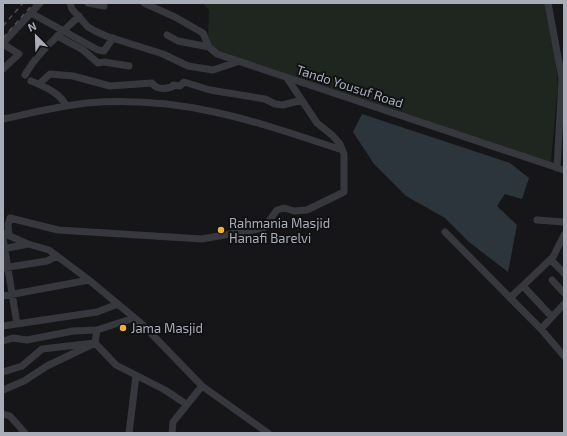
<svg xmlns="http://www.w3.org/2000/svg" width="567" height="436" font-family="'Exo 2',sans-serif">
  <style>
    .green { fill: #1e261f }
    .water { fill: #2c353c }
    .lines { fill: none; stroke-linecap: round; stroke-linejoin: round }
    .minor { stroke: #37383d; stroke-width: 7 }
    .rail { stroke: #4a4c52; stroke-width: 1.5; stroke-dasharray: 5 4; stroke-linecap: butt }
    .poi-dot { fill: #f2b134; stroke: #111113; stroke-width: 1.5 }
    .labels { text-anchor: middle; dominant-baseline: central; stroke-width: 4; stroke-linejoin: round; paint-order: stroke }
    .street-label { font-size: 13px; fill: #a8adb8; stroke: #111113 }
    .poi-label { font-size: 13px; fill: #a8adb8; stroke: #111113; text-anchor: start }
  </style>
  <rect width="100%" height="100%" fill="#161618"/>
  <path class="green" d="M 203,3 L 548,3 L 558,83 L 551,162 L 214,50 L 208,37 L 209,10 Z"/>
  <path class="water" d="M 362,114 L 510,163 L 529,178 L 522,199 L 505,194 L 497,206 L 517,225 L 508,272 L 469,242 L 445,218 L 406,196 L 374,164 L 353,132 Z"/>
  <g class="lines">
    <path class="minor" d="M 70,3 L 72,9 L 88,27 L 95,31 L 106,36 L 163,54 L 188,66 L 213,70 L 237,62
      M 88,3 L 104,6
      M 144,3 L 175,17 L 203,33 L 209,47 L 217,54 L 564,170
      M 548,3 L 562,79 L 557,168
      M 31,13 L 98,50 L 104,51 L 113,38
      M 167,35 L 178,41 L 209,47
      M 57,36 L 83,50 L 98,63 L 104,62 L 129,66
      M 3,43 L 40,3
      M 3,44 L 19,54 L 3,69
      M 25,75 C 39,50 59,36 79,16
      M 31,81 C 43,86 61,93 66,106
      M 39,84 L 50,74 L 73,76 L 110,86 L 152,83 C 157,90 164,89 172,87 L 173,85 L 180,86 L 184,82 L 210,90 L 265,99 L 275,104 L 283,105 L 302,100
      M 3,119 C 31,113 59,106 87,103 C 181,95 255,121 342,150
      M 537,220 L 564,222
      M 445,232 L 541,329 L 564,356
      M 3,233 L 28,244
      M 9,235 L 8,225 L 10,218 L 58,230 L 202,239 L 264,228 L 277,210 L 284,208 L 294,211 L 307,210 L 344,192 L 344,154 L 340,144 L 332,135 L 317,123 L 287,78
      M 3,238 L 17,324
      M 3,249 L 28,244 L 49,250 L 89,280 L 143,325 L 202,386 L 268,433
      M 551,260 L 564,273
      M 3,268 L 47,261 L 57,256
      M 552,280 L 564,293
      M 523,286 L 552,317
      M 3,296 L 89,280
      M 510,298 L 553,257 L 564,235
      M 3,326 L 97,312 L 118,304
      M 541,329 L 564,304
      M 3,341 L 13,338 L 27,340 L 73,331 L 97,330
      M 3,372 L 22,366 L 42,349 L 95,343 L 116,365 L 165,390 L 186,404
      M 3,390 L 24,381 L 47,366 L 95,343 L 97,330 L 134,318
      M 3,414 L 10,416 L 25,433
      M 129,433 L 136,376
      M 172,433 L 173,422 L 202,386"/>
    <path class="rail" d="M 3,26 L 23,3
      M 3,38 L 34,3"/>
  </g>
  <g class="poi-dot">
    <circle cx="221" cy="230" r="4"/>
    <circle cx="123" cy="328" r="4"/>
  </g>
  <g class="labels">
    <g class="street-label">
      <text transform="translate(350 86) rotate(18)">Tando Yousuf Road</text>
    </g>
    <g class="poi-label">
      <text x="229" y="223">Rahmania Masjid<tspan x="229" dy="15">Hanafi Barelvi</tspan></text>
      <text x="131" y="328">Jama Masjid</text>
    </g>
  </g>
  <rect width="567" height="436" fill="none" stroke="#a8adb8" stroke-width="8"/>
  <g transform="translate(36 36) rotate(337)" stroke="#111113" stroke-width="3" paint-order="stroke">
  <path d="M0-3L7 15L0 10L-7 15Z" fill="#a8adb8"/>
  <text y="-6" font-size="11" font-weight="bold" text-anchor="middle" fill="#a8adb8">N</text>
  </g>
</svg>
